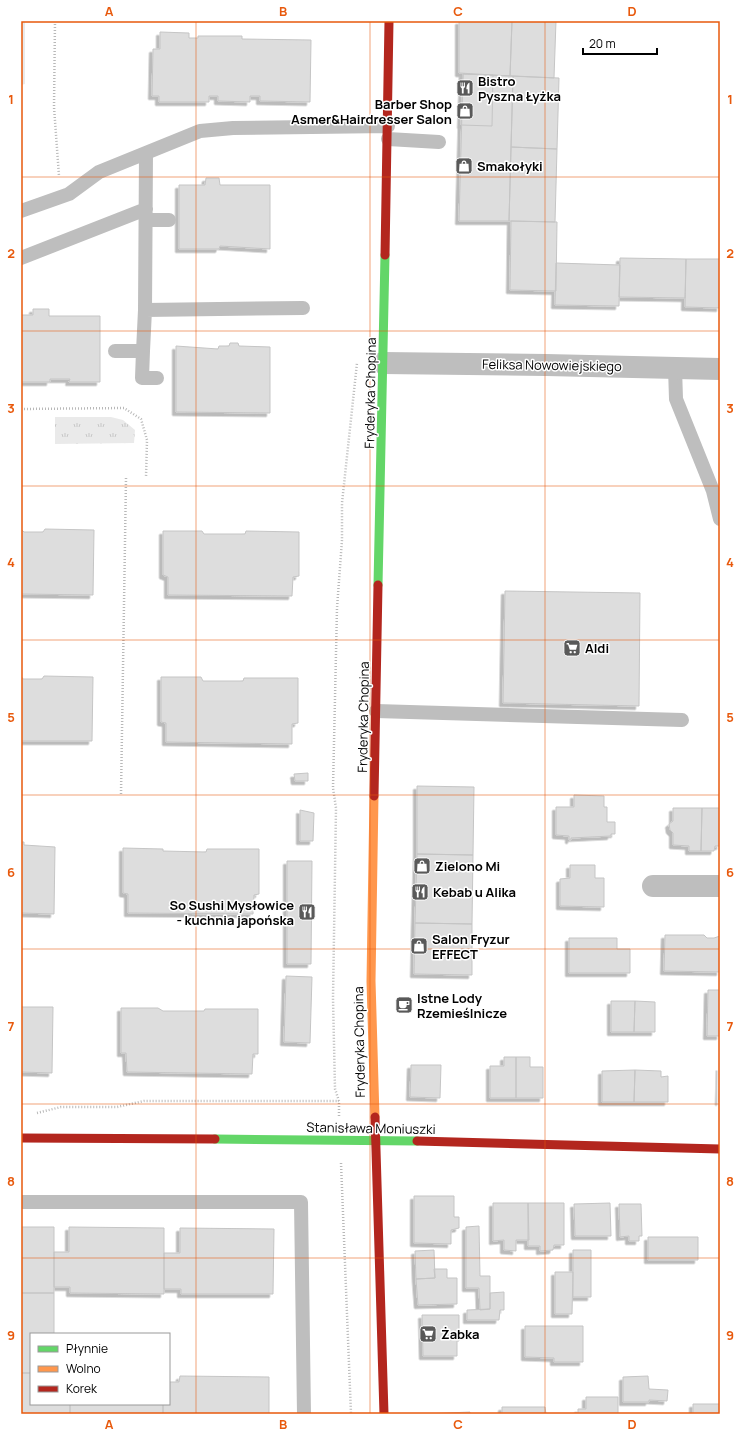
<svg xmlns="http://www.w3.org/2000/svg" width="741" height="1435" font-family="Manrope,sans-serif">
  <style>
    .grass { fill: url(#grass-tufts) }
    .building { fill: #ddd; stroke: #c5c5c5; filter: url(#shadow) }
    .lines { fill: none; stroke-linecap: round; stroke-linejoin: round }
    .path { stroke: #b8b8b8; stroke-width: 2.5; stroke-dasharray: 1 2; stroke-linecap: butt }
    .lane { stroke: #bebebe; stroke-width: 14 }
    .street { stroke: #bebebe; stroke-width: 22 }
    .fast { stroke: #63d668; stroke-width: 9 }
    .slow { stroke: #ff974d; stroke-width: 9 }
    .jam { stroke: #b3261e; stroke-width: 9 }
    .grid { fill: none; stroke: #e8590c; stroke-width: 1; stroke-opacity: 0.55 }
    .labels { text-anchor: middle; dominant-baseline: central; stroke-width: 3; stroke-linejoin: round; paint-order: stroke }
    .poi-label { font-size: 13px; font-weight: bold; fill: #000; stroke: #fff; text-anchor: start }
    .street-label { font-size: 13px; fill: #000; stroke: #fff }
    .neatline { fill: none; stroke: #e8590c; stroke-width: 1.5 }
    .grid-label { font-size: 13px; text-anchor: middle; font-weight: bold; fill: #e8590c }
  </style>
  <defs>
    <pattern id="grass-tufts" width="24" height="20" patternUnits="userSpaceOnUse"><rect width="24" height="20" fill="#eaeaea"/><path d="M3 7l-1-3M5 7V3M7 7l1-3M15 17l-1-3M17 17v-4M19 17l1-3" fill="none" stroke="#c7c7c7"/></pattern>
    <filter id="shadow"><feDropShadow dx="-3.5" dy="3.5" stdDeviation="0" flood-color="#0004"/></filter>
  </defs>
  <rect width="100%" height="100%" fill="#fff"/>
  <path class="grass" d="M 21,21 L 25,21 L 25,84 L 21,85 Z
    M 55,417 L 111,417 L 123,420 L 135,430 L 134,443 L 55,444 Z"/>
  <path class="building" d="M 459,21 L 512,21 L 510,76 L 459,73 Z
    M 512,21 L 556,21 L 554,78 L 510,76 Z
    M 160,32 L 189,33 L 189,38 L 198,38 L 198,36 L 242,36 L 242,39 L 311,40 L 310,102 L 260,101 L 260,96 L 250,96 L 250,102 L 218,101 L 218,96 L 209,96 L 209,102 L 159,102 L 159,96 L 152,96 L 153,49 L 160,49 Z
    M 463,74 L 513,76 L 509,221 L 459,221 Z
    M 463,74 L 493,75 L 492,126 L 461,125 Z
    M 513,76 L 559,78 L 557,149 L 511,147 Z
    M 511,147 L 557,149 L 555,222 L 509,221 Z
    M 206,178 L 219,178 L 220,185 L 270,185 L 270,249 L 220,246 L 219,249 L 179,249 L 179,185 L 205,185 Z
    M 511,221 L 557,222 L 556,291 L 510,290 Z
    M 620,258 L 686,259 L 685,298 L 619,297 Z
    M 686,259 L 720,259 L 720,308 L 685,307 Z
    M 556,263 L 620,265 L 619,306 L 555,305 Z
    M 33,309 L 49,309 L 49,316 L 100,316 L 100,382 L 69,382 L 70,379 L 50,379 L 50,382 L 21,382 L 21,315 L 33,315 Z
    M 230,343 L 238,343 L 239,346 L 270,347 L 270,413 L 176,412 L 176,346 L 218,349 L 219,346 L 229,346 Z
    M 21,529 L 24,532 L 43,532 L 45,529 L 94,530 L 93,595 L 21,594 Z
    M 163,531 L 202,531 L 204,534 L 245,534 L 246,531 L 299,532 L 299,576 L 293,577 L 292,596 L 168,595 L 168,577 L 163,575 Z
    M 505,591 L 640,593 L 639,706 L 503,703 Z
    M 21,676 L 23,679 L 42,679 L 44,676 L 93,677 L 92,741 L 21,741 Z
    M 161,677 L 201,677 L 203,681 L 243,681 L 244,678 L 298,678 L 298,723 L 292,724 L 292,744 L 166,742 L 166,723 L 161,722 Z
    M 308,773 L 308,781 L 295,781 L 294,774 Z
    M 417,786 L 474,787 L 473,855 L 417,854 Z
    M 574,795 L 604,796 L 604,807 L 607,807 L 607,822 L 615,822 L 615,834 L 611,834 L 611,836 L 571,838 L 571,840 L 569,840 L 569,836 L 556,835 L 556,807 L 574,807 Z
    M 673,808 L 702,808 L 701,851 L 689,851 L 689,846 L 673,845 L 673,833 L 670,830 L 669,824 L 673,821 Z
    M 702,808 L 720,808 L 720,846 L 715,846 L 714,851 L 701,851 Z
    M 300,810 L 314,813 L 313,841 L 300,841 Z
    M 21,842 L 24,842 L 24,845 L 55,847 L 54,914 L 21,913 Z
    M 123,848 L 163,849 L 163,851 L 206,852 L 207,849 L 259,849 L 259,894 L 254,895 L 253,914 L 128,913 L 128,894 L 123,893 Z
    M 417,854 L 473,855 L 472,924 L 415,923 Z
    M 287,861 L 312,861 L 311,964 L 287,964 Z
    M 570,865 L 595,865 L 595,878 L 604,878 L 604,907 L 560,906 L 560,879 L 570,878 Z
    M 415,923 L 472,924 L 472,975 L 414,974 Z
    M 665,935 L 704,935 L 707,938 L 714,938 L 720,936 L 720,972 L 664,971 Z
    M 569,938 L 617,938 L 617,949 L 630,949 L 630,973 L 569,973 Z
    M 286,976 L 312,977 L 310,1043 L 284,1042 Z
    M 708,990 L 720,990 L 720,1036 L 707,1036 Z
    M 611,1001 L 635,1001 L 634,1032 L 611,1032 Z
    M 635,1001 L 655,1002 L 655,1032 L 634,1032 Z
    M 21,1003 L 22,1007 L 53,1007 L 52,1073 L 21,1072 Z
    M 121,1008 L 158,1008 L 163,1011 L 204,1011 L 205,1009 L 258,1009 L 258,1054 L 253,1054 L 252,1074 L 127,1072 L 126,1053 L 121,1053 Z
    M 504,1057 L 516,1057 L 516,1098 L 490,1098 L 490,1066 L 504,1066 Z
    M 516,1057 L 530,1057 L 530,1067 L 543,1067 L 543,1098 L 516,1098 Z
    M 411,1065 L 441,1065 L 440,1098 L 410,1097 Z
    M 720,1067 L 720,1102 L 719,1102 Z
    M 635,1070 L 661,1071 L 661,1077 L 668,1076 L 668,1102 L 634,1102 Z
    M 635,1070 L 634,1102 L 602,1102 L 602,1071 Z
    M 414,1196 L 454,1196 L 454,1217 L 459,1217 L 459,1228 L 451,1230 L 451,1244 L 414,1243 Z
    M 493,1203 L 528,1203 L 529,1240 L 516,1240 L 516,1251 L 504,1250 L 504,1240 L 493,1241 Z
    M 528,1203 L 564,1203 L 564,1245 L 554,1245 L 553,1250 L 540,1251 L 540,1246 L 528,1246 Z
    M 610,1203 L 611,1236 L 575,1236 L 574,1204 Z
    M 619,1204 L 641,1204 L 642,1236 L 639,1236 L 639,1241 L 629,1241 L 629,1236 L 620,1237 Z
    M 479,1226 L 480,1276 L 490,1276 L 490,1309 L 480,1310 L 479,1288 L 466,1288 L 466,1227 Z
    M 21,1227 L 54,1227 L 54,1293 L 21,1293 Z
    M 69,1227 L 164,1228 L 164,1294 L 70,1293 L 70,1287 L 54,1287 L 54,1252 L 69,1252 Z
    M 180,1228 L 274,1229 L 273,1294 L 181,1294 L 181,1289 L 164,1289 L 164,1253 L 180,1253 Z
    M 648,1237 L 698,1237 L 698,1260 L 648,1260 Z
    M 434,1250 L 435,1278 L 416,1279 L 415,1251 Z
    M 573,1250 L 591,1250 L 591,1297 L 573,1297 Z
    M 434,1269 L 447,1269 L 447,1278 L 457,1278 L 457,1304 L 418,1305 L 416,1279 L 435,1278 Z
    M 555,1272 L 573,1272 L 572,1314 L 555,1314 Z
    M 504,1292 L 504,1310 L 500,1310 L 499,1320 L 467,1320 L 467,1310 L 490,1309 L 490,1293 Z
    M 21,1293 L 54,1293 L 54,1334 L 31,1334 L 31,1373 L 21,1373 Z
    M 422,1315 L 459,1315 L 459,1341 L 457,1341 L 457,1356 L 423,1356 Z
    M 525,1326 L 583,1326 L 583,1362 L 554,1362 L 554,1358 L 525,1357 Z
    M 21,1373 L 31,1373 L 31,1404 L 70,1404 L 70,1414 L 21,1414 Z
    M 180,1376 L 269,1377 L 269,1414 L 163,1414 L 163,1404 L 169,1404 L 169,1382 L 179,1382 Z
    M 648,1376 L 649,1389 L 668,1390 L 667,1401 L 649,1400 L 649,1402 L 623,1402 L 623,1377 Z
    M 586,1397 L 618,1397 L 618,1414 L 578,1414 L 578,1409 L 586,1409 Z
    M 70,1404 L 163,1404 L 163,1414 L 70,1414 Z
    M 693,1404 L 720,1404 L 720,1414 L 693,1414 Z
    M 502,1407 L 545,1407 L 546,1414 L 502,1414 Z
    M 470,1412 L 470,1414 L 425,1414 Z"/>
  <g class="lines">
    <path class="path" d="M 55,21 L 54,107 L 59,176
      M 21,409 L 124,408 L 141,419 L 147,440 L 146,477
      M 121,794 L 126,478
      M 37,1113 L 61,1107 L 117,1107 L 144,1101 L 339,1101
      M 339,1116 L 339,1101 L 335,1089 L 333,998 L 336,808 L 333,788 L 337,608 L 342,540 L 342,503 L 357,363
      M 341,1163 L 351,1414"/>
    <path class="lane" d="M 388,139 L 439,142
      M 146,153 L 145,310 L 303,308
      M 21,211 L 69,194 L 99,172 L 200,131 L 233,128 L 388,126
      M 146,220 L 169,220
      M 21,258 L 146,209
      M 115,351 L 143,351 L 145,310
      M 143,351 L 142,378 L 157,378
      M 675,368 L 676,399 L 713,491 L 720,519
      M 376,711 L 682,720
      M 21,1202 L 301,1202 L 304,1414"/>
    <path class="street" d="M 383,363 L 546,365 L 720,369
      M 653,886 L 720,886"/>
    <path class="fast" d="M 378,585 L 385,255
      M 215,1139 L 417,1141"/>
    <path class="slow" d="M 374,796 L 371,981 L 375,1117"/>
    <path class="jam" d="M 385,255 L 389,21
      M 374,796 L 378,585
      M 375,1117 L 384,1414
      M 21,1138 L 215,1139
      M 417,1141 L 720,1149"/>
  </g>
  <path class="grid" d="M 196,21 L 196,1414M 370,21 L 370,1414M 545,21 L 545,1414M 21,177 L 720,177M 21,331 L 720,331M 21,486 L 720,486M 21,640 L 720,640M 21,795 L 720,795M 21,949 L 720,949M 21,1104 L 720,1104M 21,1258 L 720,1258"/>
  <defs>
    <g id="restaurant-square" transform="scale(0.9)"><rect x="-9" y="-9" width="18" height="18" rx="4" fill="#595959" stroke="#fff"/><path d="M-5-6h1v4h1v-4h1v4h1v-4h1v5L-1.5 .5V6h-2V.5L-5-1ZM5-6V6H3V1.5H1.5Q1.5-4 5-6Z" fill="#fff"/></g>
    <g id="shop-square" transform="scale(0.9)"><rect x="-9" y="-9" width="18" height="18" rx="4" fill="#595959" stroke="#fff"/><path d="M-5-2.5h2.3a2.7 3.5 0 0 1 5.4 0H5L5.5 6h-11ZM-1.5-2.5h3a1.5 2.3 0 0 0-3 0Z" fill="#fff"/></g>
    <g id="supermarket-square" transform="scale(0.9)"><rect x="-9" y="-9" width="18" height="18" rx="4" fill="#595959" stroke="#fff"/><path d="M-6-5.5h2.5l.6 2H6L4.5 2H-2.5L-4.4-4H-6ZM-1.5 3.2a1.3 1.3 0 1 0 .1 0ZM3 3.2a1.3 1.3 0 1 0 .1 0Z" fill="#fff"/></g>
    <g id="cafe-square" transform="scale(0.9)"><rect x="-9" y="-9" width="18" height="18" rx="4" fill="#595959" stroke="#fff"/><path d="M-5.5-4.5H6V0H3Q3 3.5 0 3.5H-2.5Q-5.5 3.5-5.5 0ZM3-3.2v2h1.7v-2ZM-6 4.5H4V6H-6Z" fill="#fff"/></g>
  </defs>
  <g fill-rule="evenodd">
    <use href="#restaurant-square" x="465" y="88"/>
    <use href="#shop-square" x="465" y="111"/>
    <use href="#shop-square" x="464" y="166"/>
    <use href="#supermarket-square" x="572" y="648"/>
    <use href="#shop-square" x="422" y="866"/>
    <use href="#restaurant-square" x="420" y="892"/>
    <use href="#restaurant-square" x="307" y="912"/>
    <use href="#shop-square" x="419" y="946"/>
    <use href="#cafe-square" x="404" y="1005"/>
    <use href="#supermarket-square" x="428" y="1334"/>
  </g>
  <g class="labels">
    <g class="poi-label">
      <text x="478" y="81">Bistro<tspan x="478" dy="15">Pyszna Łyżka</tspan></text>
      <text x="452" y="104" text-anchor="end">Barber Shop<tspan x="452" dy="15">Asmer&amp;Hairdresser Salon</tspan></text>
      <text x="477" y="166">Smakołyki</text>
      <text x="585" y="648">Aldi</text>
      <text x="435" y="866">Zielono Mi</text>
      <text x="433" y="892">Kebab u Alika</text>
      <text x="294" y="905" text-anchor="end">So Sushi Mysłowice<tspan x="294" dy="15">- kuchnia japońska</tspan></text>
      <text x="432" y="939">Salon Fryzur<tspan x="432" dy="15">EFFECT</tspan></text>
      <text x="417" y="998">Istne Lody<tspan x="417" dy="15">Rzemieślnicze</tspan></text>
      <text x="441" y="1334">Żabka</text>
    </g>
    <g class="street-label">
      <text transform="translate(552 365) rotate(1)">Feliksa Nowowiejskiego</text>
      <text transform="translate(370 393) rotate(-89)">Fryderyka Chopina</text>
      <text transform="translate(363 717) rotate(-89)">Fryderyka Chopina</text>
      <text transform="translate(359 1042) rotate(-91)">Fryderyka Chopina</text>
      <text transform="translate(371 1128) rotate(1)">Stanisława Moniuszki</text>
    </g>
  </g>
  <rect width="741" height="1435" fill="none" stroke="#ffffff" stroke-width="44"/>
  <rect x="30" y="1333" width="140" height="72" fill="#ffffff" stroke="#999999"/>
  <rect x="38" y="1346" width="20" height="6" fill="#63d668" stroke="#999999"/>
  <text x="66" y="1353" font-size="12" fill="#000000">Płynnie</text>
  <rect x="38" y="1366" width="20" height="6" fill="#ff974d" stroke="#999999"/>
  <text x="66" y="1373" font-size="12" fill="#000000">Wolno</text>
  <rect x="38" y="1386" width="20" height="6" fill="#b3261e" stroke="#999999"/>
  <text x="66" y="1393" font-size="12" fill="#000000">Korek</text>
  <path d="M583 48v6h74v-6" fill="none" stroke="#000000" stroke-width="2"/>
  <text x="589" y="48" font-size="12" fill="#000000" stroke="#ffffff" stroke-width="3" paint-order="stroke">20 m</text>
  <rect x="22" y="22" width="697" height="1391" class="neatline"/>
  <g class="grid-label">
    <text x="109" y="16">A</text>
    <text x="283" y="16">B</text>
    <text x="458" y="16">C</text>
    <text x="632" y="16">D</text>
    <text x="11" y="104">1</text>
    <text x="730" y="104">1</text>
    <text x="11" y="258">2</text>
    <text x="730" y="258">2</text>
    <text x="11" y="413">3</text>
    <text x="730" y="413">3</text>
    <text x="11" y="567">4</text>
    <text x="730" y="567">4</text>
    <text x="11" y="722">5</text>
    <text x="730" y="722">5</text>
    <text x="11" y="877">6</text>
    <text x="730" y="877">6</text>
    <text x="11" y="1031">7</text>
    <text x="730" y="1031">7</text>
    <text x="11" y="1186">8</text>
    <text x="730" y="1186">8</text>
    <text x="11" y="1340">9</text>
    <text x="730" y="1340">9</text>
    <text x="109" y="1429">A</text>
    <text x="283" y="1429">B</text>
    <text x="458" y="1429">C</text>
    <text x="632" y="1429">D</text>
  </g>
</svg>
